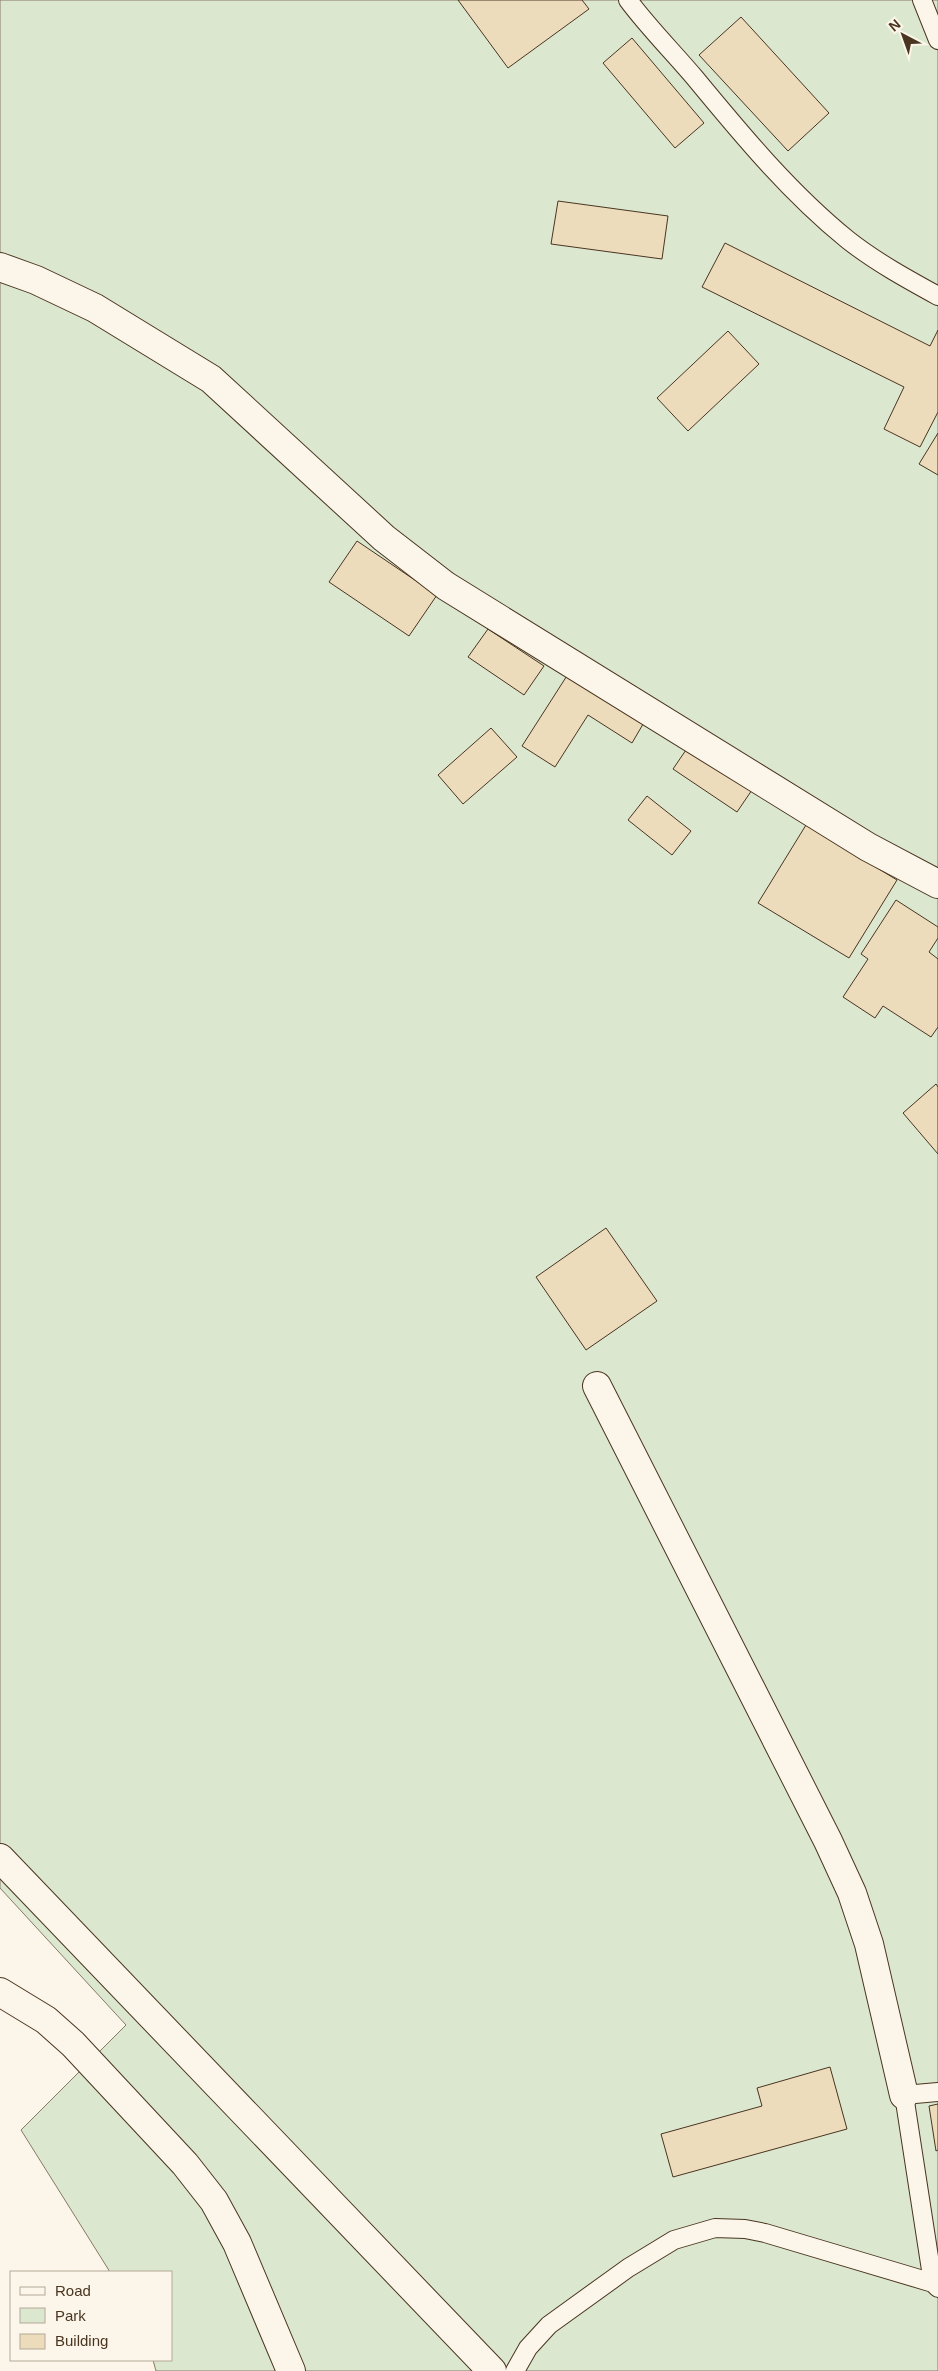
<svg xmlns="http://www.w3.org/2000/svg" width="938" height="2371" font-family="Arial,sans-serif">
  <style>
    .green { fill: #dce7d0; stroke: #887966 }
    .building { fill: #ecdcbc; stroke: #4a3520 }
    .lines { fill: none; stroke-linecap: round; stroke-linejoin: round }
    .service-casing { stroke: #4a3520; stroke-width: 20 }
    .minor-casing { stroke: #4a3520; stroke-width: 30 }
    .service { stroke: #fbf6e9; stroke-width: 18 }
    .minor { stroke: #fbf6e9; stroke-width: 28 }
  </style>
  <rect width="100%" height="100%" fill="#fbf6e9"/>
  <path class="green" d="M 0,0 L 938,0 L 938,2371 L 156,2371 L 153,2360 L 171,2360 L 171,2272 L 110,2272 L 21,2130 L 126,2025 L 0,1888 Z"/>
  <path class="building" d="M 458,0 L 582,0 L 589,9 L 508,68 Z
    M 741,17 L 829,113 L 788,151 L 699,55 Z
    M 632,38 L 704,123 L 675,148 L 603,63 Z
    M 558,201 L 668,216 L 662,259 L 551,244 Z
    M 725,243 L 930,346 L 938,330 L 938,412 L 920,447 L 884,429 L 904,387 L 702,287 Z
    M 728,331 L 759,364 L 688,431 L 657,398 Z
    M 938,433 L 938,475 L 919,464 Z
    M 357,541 L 437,595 L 409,636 L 329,582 Z
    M 488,629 L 544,666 L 524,695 L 468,657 Z
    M 570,671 L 646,719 L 632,743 L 588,715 L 555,767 L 522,746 Z
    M 491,728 L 517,757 L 463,804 L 438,775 Z
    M 688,747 L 754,787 L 737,812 L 673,769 Z
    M 647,796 L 691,831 L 672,855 L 628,820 Z
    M 806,825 L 897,880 L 849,958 L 758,903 Z
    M 896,900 L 938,927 L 938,938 L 929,952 L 938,959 L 938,1027 L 931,1037 L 883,1006 L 875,1018 L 843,997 L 868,959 L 861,954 Z
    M 936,1084 L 938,1087 L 938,1154 L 903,1113 Z
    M 606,1228 L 657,1301 L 586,1350 L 536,1277 Z
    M 830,2067 L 847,2129 L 673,2177 L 661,2134 L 762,2106 L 757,2088 Z
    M 938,2104 L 938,2150 L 936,2151 L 929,2106 Z"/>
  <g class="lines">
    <g class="service-casing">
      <path id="service" d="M 628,0 C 648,27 673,52 695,78 C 742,135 790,193 848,240 C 876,262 907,279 938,296
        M 922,0 L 938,40
        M 938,2092 L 904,2095 L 933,2283 L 938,2288
        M 515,2371 L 528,2348 L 549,2325 L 628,2268 L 674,2240 L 715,2228 L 745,2229 L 765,2233 L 933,2283"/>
    </g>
    <g class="minor-casing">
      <path id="minor" d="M 0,267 L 36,280 L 95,308 L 211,379 L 384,538 L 446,586 L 868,847 L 938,884
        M 597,1386 L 828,1841 L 852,1893 L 869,1944 L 904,2095
        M 0,1858 L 492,2371
        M 0,1992 L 46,2020 L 73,2044 L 185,2164 L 214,2201 L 237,2243 L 291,2371"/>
    </g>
    <use href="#service" class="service"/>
    <use href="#minor" class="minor"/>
  </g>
  <rect x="10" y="2271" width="162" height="90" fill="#fbf6e9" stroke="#b4a999"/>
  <rect x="20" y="2287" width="25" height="8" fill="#fbf6e9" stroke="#b4a999"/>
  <text x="55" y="2296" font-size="15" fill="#4a3520">Road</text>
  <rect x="20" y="2308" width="25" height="15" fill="#dce7d0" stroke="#b4a999"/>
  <text x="55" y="2321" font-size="15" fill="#4a3520">Park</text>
  <rect x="20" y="2334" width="25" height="15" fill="#ecdcbc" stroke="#b4a999"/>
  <text x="55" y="2346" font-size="15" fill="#4a3520">Building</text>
  <g transform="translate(903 35) rotate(319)" stroke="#fbf6e9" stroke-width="4" paint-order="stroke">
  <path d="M0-4L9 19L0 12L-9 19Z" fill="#4a3520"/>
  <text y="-8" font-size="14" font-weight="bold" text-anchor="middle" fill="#4a3520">N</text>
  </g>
</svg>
